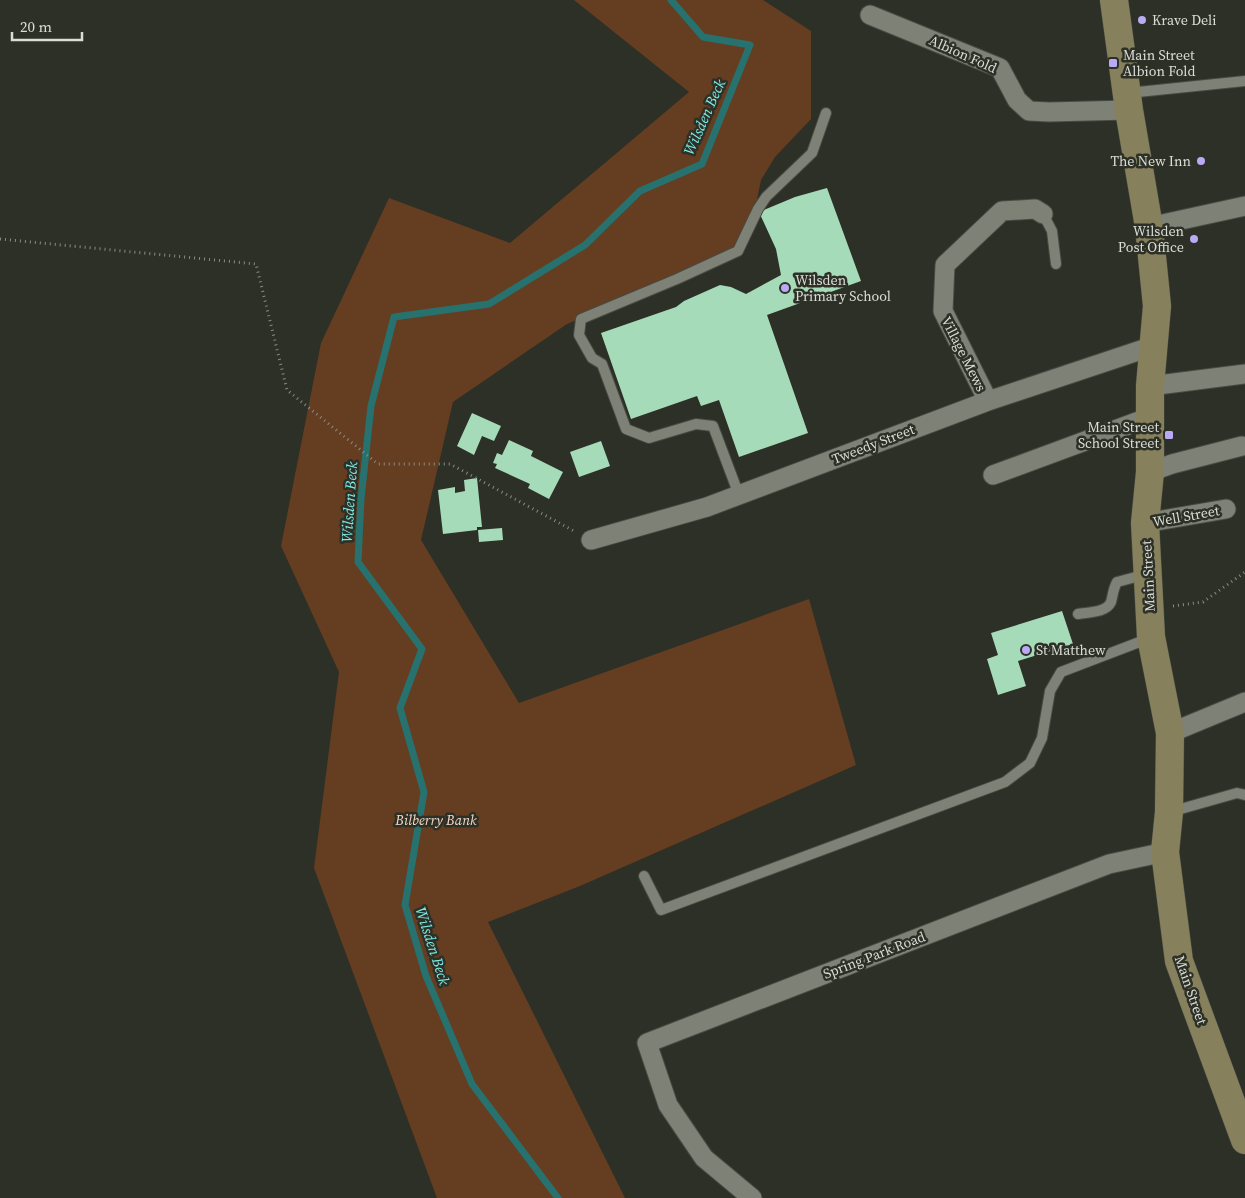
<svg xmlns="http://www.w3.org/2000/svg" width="1245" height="1198" font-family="'Source Serif 4',serif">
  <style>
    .green { fill: #653d21 }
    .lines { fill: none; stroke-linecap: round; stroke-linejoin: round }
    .stream { stroke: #27726e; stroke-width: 7 }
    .building { fill: #a6dbb9 }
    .lane-casing { stroke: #484b43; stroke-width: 12 }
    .street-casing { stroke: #484b43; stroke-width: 21 }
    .secondary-casing { stroke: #484b43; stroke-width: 29 }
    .path { stroke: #898c84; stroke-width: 3; stroke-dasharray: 1 4; stroke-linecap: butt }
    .lane { stroke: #7d8176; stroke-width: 10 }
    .street { stroke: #7d8176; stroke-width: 19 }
    .secondary { stroke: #87805c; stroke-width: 28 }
    .poi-dot { fill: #baaaf6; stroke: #2d3026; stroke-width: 2 }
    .labels { text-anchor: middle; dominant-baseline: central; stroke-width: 5; stroke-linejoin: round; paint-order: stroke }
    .poi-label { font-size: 14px; fill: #dadcd6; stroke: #2d3026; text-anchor: start }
    .street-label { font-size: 14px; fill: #dadcd6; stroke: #2d3026 }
    .park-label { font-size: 14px; font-style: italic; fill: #f6d8c6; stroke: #2d3026 }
    .water-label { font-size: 15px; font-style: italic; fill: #7debe5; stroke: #2d3026 }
  </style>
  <rect width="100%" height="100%" fill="#2d3026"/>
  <path class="green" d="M 574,0 L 763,0 L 811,31 L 811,119 L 775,157 L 761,180 L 752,224 L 738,253 L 567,324 L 453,402 L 421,540 L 519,703 L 809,599 L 856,765 L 580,886 L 488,922 L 625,1198 L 437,1198 L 314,868 L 339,672 L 281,546 L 321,343 L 389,198 L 510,243 L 689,92 Z"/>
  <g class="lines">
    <path class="stream" d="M 558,1198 L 472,1084 L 426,976 L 405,905 L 424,792 L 400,708 L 422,649 L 358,562 L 361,499 L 371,406 L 394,317 L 489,304 L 585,245 L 640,191 L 702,164 L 750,45 L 703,37 L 671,0"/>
  </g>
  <path class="building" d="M 827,188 L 861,281 L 767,315 L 808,433 L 739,457 L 719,400 L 701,406 L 697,396 L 631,419 L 601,333 L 676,307 L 684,301 L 720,285 L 731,287 L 746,294 L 781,275 L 776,249 L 759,212 L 795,197 Z
    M 472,413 L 501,426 L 494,441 L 482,436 L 474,455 L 457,446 Z
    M 509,440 L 533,451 L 531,456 L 563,472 L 549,499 L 528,488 L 530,484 L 495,468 L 497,464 L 493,463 L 497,453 L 502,455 Z
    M 601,441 L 610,466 L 579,477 L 570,452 Z
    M 477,478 L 482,527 L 477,527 L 477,530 L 443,534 L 438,490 L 455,487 L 455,493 L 465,491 L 464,480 Z
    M 502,528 L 503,540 L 479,542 L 478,530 Z
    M 1062,611 L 1073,644 L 1018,661 L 1026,686 L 998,695 L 987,659 L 998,655 L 991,633 Z"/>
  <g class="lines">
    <g class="lane-casing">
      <path id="lane" d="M 1128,93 L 1245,81
        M 1043,214 L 1052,231 L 1056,264
        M 739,495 L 713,426 L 696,424 L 649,438 L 626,429 L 602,364 L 592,358 L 579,335 L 581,319 L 677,279 L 738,251 L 758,209 L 766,197 L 812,153 L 826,113
        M 1078,614 C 1088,612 1106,613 1111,602 C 1113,595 1113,589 1117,582 L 1147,574
        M 1170,812 L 1237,793 L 1245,795
        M 644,876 L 661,910 L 1005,782 L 1030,763 L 1042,738 L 1050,691 L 1061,672 L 1150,638"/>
    </g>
    <g class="street-casing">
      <path id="street" d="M 870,15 L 1000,68 L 1017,100 L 1029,111 L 1049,112 L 1129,110
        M 1149,227 L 1245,206
        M 1150,386 L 1245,374
        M 988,401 L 943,311 L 945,265 L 1002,211 L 1035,209 L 1043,214
        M 1150,472 L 1172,464 L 1242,446
        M 993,475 L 1150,417
        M 1145,523 L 1226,509
        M 591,540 L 707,507 L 988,401 L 1153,346
        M 1170,733 L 1245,702
        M 752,1198 L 704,1158 L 668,1105 L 647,1043 L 1109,864 L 1165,852"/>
    </g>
    <g class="secondary-casing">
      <path id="secondary" d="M 1114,0 L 1129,110 L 1149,227 L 1157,306 L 1150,386 L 1150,472 L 1145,523 L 1151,637 L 1170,733 L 1169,812 L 1165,852 L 1179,961 L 1245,1140"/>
    </g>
    <path class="path" d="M 0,239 L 256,264 L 287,390 L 378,464 L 450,464 L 574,531
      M 1173,606 L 1203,602 L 1245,572"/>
    <use href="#lane" class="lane"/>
    <use href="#street" class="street"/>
    <use href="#secondary" class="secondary"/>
  </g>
  <g class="poi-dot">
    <circle cx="1142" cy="20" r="5"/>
    <rect x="1108" y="58" width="10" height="10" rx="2.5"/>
    <circle cx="1201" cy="161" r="5"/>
    <circle cx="1194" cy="239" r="5"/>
    <circle cx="785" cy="288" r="5"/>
    <rect x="1164" y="430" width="10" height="10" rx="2.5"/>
    <circle cx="1026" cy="650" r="5"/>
  </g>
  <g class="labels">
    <g class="poi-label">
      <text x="1152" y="20">Krave Deli</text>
      <text x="1123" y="55">Main Street<tspan x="1123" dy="16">Albion Fold</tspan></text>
      <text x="1191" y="161" text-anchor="end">The New Inn</text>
      <text x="1184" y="231" text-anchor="end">Wilsden<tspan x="1184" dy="16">Post Office</tspan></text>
      <text x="795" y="280">Wilsden<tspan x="795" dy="16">Primary School</tspan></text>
      <text x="1159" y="427" text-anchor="end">Main Street<tspan x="1159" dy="16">School Street</tspan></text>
      <text x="1036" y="650">St Matthew</text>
    </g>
    <g class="street-label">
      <text transform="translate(963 54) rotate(24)">Albion Fold</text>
      <text transform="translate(964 354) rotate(63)">Village Mews</text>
      <text transform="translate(873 444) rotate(-21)">Tweedy Street</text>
      <text transform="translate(1186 516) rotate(-10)">Well Street</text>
      <text transform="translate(1148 576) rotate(-93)">Main Street</text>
      <text transform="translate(874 955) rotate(-21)">Spring Park Road</text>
      <text transform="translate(1191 990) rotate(71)">Main Street</text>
    </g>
    <g class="park-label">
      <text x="436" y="820">Bilberry Bank</text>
    </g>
    <g class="water-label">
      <text transform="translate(704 117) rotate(-66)">Wilsden Beck</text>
      <text transform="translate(349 502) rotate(-86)">Wilsden Beck</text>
      <text transform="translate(433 946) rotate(72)">Wilsden Beck</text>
    </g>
  </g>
  <path d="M12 32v8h70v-8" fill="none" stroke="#dadcd6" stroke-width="2.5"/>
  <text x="20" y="32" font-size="15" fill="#dadcd6" stroke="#2d3026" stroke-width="4" paint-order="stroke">20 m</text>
</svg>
